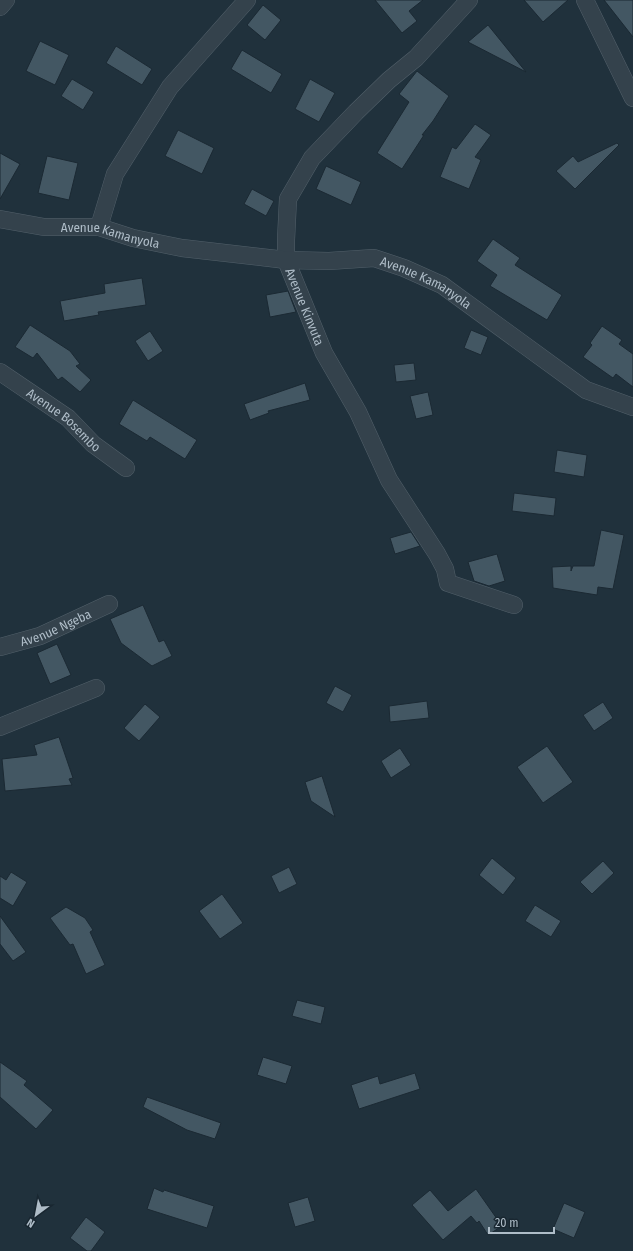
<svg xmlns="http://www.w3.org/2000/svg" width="633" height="1251" font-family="'Fira Sans Condensed',sans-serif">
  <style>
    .building { fill: #435763; stroke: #1b2933 }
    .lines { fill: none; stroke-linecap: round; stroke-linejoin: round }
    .minor-casing { stroke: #52606a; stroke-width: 18 }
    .minor { stroke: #34424c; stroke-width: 17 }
    .labels { text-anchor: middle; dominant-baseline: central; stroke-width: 3; stroke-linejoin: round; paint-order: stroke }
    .street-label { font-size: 13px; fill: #afbdc8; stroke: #192731 }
  </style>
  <rect width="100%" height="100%" fill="#20313c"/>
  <path class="building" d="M 375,0 L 423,0 L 409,11 L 417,21 L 402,33 Z
    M 524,0 L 568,0 L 543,22 Z
    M 604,0 L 633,0 L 633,37 Z
    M 263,5 L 281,20 L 265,40 L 247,25 Z
    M 488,25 L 526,72 L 468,42 Z
    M 40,41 L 69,55 L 55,85 L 26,71 Z
    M 116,46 L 152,69 L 142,85 L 106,63 Z
    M 242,50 L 282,74 L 271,93 L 231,69 Z
    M 417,71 L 449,96 L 433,121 L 422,135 L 424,135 L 402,169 L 377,153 L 409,102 L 399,94 Z
    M 72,79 L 94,92 L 83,110 L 61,96 Z
    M 310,79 L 335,93 L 319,122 L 295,109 Z
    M 475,124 L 491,135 L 475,157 L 481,160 L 469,189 L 440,177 L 452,147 L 456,149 Z
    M 178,130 L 214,148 L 202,174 L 165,156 Z
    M 617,143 L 619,145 L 575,189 L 556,171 L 573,156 L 578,162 Z
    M 0,153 L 20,164 L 0,199 Z
    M 47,156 L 78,163 L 69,200 L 38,193 Z
    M 326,166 L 361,182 L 351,205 L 316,189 Z
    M 252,189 L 274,201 L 266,216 L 244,204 Z
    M 493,239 L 520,258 L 515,265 L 562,295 L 547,320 L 490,286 L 497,275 L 477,261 Z
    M 142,278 L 146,305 L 98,312 L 99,315 L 64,321 L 60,301 L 105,293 L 104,284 Z
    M 288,291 L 296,312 L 270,317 L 266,295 Z
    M 30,325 L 70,351 L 80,364 L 76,366 L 91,380 L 80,392 L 62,377 L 58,380 L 37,353 L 33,358 L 15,347 Z
    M 602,326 L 622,340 L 619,344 L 633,354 L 633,387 L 616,374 L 613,378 L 583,357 L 592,345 L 590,343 Z
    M 471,330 L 488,337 L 481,355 L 464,348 Z
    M 150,331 L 163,351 L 148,361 L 135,341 Z
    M 414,363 L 416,380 L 396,382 L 394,365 Z
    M 305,383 L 310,400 L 268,411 L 269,413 L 250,420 L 244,404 Z
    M 428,392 L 433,415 L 416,419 L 410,396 Z
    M 133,400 L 197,440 L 185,459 L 150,437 L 147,441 L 119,424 Z
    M 557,450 L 587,455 L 584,477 L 554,472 Z
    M 514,493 L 556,498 L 554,516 L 512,511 Z
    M 601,530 L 624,535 L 613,589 L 598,587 L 597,595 L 553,588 L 552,567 L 571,566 L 571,571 L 573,566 L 594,566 Z
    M 411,532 L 420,546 L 395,554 L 390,538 Z
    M 497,554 L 505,581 L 489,586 L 474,581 L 468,562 Z
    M 143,605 L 159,642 L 164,640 L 172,656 L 152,666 L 121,643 L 110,619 Z
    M 57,644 L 71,675 L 50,684 L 37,653 Z
    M 335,686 L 352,695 L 343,712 L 326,703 Z
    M 427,701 L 429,718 L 390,722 L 389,706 Z
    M 603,702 L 613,718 L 594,731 L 583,715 Z
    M 145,704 L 160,717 L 139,741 L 124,728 Z
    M 59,737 L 73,778 L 69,779 L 72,785 L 5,791 L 2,759 L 37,755 L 34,745 Z
    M 547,746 L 573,782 L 543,803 L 517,767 Z
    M 400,748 L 411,765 L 391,778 L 381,761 Z
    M 322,776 L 335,817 L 311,801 L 305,782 Z
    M 492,858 L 516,878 L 503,895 L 479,875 Z
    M 603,861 L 614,873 L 592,894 L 580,882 Z
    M 289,867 L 297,884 L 279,893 L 271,876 Z
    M 11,872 L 27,882 L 13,906 L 0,898 L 0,876 L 6,880 Z
    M 222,894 L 243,923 L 220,939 L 199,911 Z
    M 535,905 L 561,921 L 551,937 L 525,921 Z
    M 66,907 L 85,918 L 93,930 L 90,932 L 105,965 L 86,974 L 73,944 L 70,945 L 50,918 Z
    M 0,916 L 26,952 L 13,961 L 0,944 Z
    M 297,1000 L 325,1007 L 321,1024 L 292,1016 Z
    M 263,1057 L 292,1066 L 286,1084 L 257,1075 Z
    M 0,1062 L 27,1081 L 24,1085 L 53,1110 L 36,1129 L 0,1097 Z
    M 415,1073 L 420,1089 L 359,1109 L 351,1085 L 378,1076 L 380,1084 Z
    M 147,1097 L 221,1123 L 215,1139 L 187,1130 L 143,1107 Z
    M 154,1188 L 163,1192 L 164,1190 L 214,1206 L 207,1228 L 147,1209 Z
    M 476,1189 L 502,1226 L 488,1235 L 479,1221 L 477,1223 L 471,1216 L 443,1240 L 412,1205 L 430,1190 L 448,1211 Z
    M 308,1197 L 315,1221 L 295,1227 L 288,1203 Z
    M 564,1203 L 585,1212 L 574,1238 L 553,1229 Z
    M 86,1217 L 105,1232 L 91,1251 L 87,1251 L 70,1238 Z"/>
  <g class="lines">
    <g class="minor-casing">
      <g id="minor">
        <path id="s1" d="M 469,0 L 416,58 L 389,80 L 356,112 L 312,158 L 288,199 L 286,240 L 286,260 L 324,353 L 358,412 L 389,480 L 437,554 L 445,569 L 448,583 L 514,605"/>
        <path d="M 585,0 L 633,98"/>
        <path d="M 0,7 L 6,0"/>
        <path id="s2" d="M 0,219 L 44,227 L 99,227 L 133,238 L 182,248 L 286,260 L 329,261 L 374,258 L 404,268 L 442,285 L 586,390 L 633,407"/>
        <path d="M 99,227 L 115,174 L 170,87 L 247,0"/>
        <path id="s3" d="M 0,372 L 68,418 L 93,444 L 126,468"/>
        <path id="s4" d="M 0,647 L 40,636 L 109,604"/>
        <path d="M 0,727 L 96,688"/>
      </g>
    </g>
    <use href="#minor" class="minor"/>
  </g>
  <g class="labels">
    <g class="street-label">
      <text stroke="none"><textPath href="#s2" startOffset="112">Avenue Kamanyola</textPath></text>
      <text stroke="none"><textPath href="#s2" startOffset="436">Avenue Kamanyola</textPath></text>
      <text stroke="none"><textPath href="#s1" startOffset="382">Avenue Kinvuta</textPath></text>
      <text stroke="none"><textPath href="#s3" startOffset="80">Avenue Bosembo</textPath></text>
      <text stroke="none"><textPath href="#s4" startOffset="59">Avenue Ngeba</textPath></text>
    </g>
  </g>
  <g transform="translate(36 1215) rotate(212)" stroke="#192731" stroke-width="3" paint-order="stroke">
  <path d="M0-3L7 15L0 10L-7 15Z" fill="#afbdc8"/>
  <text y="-6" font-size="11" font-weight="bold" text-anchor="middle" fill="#afbdc8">N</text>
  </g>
  <path d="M489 1227v6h65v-6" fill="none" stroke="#afbdc8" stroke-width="2"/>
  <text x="495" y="1227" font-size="12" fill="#afbdc8" stroke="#192731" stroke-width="3" paint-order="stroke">20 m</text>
</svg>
